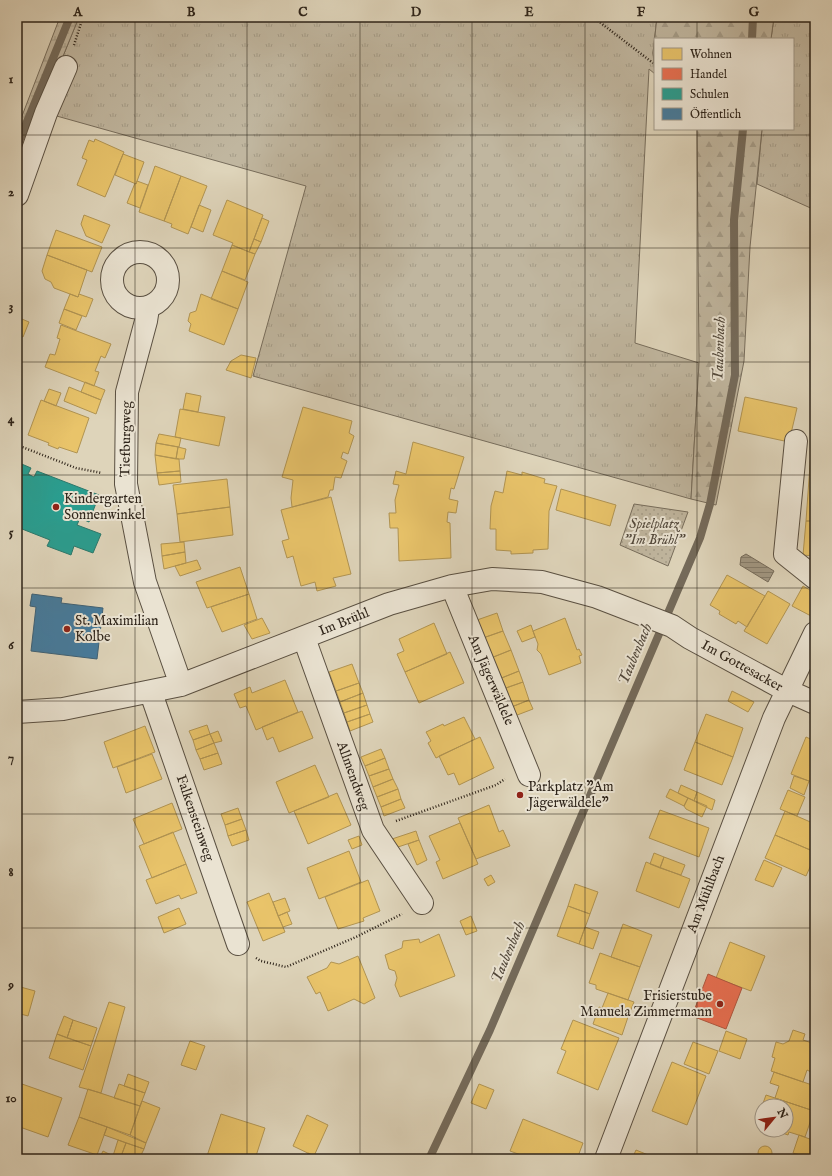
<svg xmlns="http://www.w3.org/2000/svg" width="832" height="1176" font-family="'IM FELL English',serif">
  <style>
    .grass { fill: url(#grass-tufts); stroke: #776d5c }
    .forest { fill: url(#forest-firs); stroke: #776d5c }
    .wetland { fill: url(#wetland-marsh); stroke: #776d5c }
    .park { fill: url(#park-dots); stroke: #776d5c }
    .water { fill: url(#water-rules); stroke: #746a5a }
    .homes { fill: #e9c46a; stroke: #b19452 }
    .shops { fill: #e76f51; stroke: #b05840 }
    .schools { fill: #2a9d8f; stroke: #2b796c }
    .public { fill: #457b9d; stroke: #3e6176 }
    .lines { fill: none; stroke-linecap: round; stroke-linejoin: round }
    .stream { stroke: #746a5a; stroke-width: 8 }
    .minor-casing { stroke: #5a5042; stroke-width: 24 }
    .path { stroke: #2e241a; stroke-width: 2.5; stroke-dasharray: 1 2; stroke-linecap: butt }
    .minor { stroke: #eae3d2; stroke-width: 22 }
    .grid { fill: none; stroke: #2e241a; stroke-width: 1; stroke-opacity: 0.55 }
    .poi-dot { fill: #8f2418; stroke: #eae3d2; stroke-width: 1.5 }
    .labels { text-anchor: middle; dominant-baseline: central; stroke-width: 4; stroke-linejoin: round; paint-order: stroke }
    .street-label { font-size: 14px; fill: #2e241a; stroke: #eae3d2 }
    .poi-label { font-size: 14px; fill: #2e241a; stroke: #eae3d2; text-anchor: start }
    .park-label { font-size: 14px; font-style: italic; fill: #52483b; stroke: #eae3d2 }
    .water-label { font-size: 15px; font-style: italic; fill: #51473a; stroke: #eae3d2 }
    .neatline { fill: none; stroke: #2e241a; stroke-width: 1.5 }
    .grid-label { font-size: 13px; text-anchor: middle; font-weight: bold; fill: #2e241a }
  </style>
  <defs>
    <pattern id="grass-tufts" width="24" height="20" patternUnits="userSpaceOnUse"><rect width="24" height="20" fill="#c0b69f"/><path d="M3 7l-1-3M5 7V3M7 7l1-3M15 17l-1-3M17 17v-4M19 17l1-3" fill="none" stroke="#a59c88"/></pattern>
    <pattern id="forest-firs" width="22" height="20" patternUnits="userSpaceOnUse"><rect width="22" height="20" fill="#c0b69f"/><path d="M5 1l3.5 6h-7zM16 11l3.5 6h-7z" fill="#a59c88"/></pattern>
    <pattern id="wetland-marsh" width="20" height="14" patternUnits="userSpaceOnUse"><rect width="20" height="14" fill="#c0b69f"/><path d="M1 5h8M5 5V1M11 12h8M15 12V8" fill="none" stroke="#a59c88"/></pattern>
    <pattern id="park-dots" width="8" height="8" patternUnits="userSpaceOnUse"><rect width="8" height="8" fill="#c0b69f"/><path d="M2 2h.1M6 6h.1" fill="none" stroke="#a59c88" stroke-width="1.8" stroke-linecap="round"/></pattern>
    <pattern id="water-rules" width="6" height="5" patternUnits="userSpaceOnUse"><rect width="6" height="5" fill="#a29884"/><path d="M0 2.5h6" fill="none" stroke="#847c6b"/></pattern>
  </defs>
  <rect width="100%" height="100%" fill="#ded4ba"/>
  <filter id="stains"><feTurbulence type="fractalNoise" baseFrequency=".005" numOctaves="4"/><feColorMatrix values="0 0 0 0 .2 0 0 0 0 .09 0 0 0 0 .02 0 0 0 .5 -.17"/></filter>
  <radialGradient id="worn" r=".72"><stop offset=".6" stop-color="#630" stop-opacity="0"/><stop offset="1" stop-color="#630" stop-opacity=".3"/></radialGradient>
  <path class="grass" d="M 79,17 L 657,17 L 653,53 L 655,74 L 649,69 L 635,343 L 699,363 L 691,499 L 253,376 L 306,186 L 46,113 L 41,110 Z
    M 774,17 L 815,17 L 815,210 L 757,184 L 762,129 L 793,129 L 793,39 L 771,39 Z"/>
  <path class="forest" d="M 657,17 L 774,17 L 771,39 L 655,39 L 655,66 L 653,53 Z
    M 697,129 L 762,129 L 750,247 L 744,361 L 716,505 L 691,499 L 699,363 Z"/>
  <path class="wetland" d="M 60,17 L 79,17 L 17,169 L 17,129 Z"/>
  <path class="park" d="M 634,504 L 688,512 L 668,566 L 620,545 Z"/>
  <path class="water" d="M 746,554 L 774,571 L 768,582 L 740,565 L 741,557 Z"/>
  <path class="homes" d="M 95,139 L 124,152 L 105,197 L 77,185 L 87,160 L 82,158 L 89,140 L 94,142 Z
    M 123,154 L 144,162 L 136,184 L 115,175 Z
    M 155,166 L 181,176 L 164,221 L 139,212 Z
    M 181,176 L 207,186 L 188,234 L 171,227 L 172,224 L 164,221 Z
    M 137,181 L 148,185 L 140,208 L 127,203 L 135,183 L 136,184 Z
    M 227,200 L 263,215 L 249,252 L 232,245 L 233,243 L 213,235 Z
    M 199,205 L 211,210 L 203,232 L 191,227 Z
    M 84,215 L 110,225 L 102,243 L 86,236 L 81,224 Z
    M 262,218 L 269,221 L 261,242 L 254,239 Z
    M 56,230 L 102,247 L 92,272 L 47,255 Z
    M 254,239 L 261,242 L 255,254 L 249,252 Z
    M 232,245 L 255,254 L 245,280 L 222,271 Z
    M 47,255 L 87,270 L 78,297 L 54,288 L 51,282 L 45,279 L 42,271 Z
    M 222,271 L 248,282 L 238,309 L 211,299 Z
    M 70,294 L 78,297 L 79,294 L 93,299 L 86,317 L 64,309 Z
    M 201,294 L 238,309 L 224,345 L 189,331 L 191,324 L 188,321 L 190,313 L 196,311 Z
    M 64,309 L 82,316 L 76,330 L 59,323 Z
    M 17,317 L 29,322 L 23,337 L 17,335 Z
    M 61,325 L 111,344 L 105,358 L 101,356 L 95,371 L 99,372 L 94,386 L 45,367 L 50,354 L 55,355 L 60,339 L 57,338 Z
    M 241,355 L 256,358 L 251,378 L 226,370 L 231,361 Z
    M 85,382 L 105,390 L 101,400 L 81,392 Z
    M 69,387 L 101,400 L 96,414 L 64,401 Z
    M 49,389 L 61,393 L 56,406 L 44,401 Z
    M 186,393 L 201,396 L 198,412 L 183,409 Z
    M 745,397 L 797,408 L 789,442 L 738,431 Z
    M 41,400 L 89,418 L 77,453 L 59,447 L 58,449 L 48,445 L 49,443 L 28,435 Z
    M 303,407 L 352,421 L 349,433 L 354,436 L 348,454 L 343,452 L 341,458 L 347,461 L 341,478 L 335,477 L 333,490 L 330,490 L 328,497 L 292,507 L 291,498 L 293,480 L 282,477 Z
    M 180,409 L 225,417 L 219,446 L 175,437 Z
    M 159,434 L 181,438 L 179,447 L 156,443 Z
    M 413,442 L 464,457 L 454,489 L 451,488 L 449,499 L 458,501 L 456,513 L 448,512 L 447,522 L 450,523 L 451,558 L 399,561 L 398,528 L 390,528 L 389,513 L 396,513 L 395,500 L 399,485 L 393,484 L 396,471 L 406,474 Z
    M 156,443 L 178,447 L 176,459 L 155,455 Z
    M 812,443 L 815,444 L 815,466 L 810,465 Z
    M 178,447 L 186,449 L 184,459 L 176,459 Z
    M 155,455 L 179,459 L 180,471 L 157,473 Z
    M 810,465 L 815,466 L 815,521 L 806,521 Z
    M 180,471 L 181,482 L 159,485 L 157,473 Z
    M 507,471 L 522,475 L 522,472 L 545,479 L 544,483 L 557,486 L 549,511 L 548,549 L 533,550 L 533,553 L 511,554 L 511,551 L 496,550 L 496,529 L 490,529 L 491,506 L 495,491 L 503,493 Z
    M 227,479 L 230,507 L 177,514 L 173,485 Z
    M 561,489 L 616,505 L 610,526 L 556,510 Z
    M 331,497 L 351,574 L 333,578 L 336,586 L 317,591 L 315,582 L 301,586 L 293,556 L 287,558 L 282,541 L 289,539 L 281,510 Z
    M 230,507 L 233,535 L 180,542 L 177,514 Z
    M 806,521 L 815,521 L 815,556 L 803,555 Z
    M 184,542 L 185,552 L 162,556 L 161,544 Z
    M 185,552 L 186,563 L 164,569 L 162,556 Z
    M 197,560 L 201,569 L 180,576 L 175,566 Z
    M 240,567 L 249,594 L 207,608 L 196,582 Z
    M 727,575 L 765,596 L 747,627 L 738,621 L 736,624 L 719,614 L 720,611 L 710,605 Z
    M 803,586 L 815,593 L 815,608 L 811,616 L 792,606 Z
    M 768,591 L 790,604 L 767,644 L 744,631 Z
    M 249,594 L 257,619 L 222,632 L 211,607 Z
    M 497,613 L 503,631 L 483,638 L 477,620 Z
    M 262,618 L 270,633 L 252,639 L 244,625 Z
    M 565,618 L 577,650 L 579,649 L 582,655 L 579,656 L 581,663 L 549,675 L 541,654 L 537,650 L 538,644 L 533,631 Z
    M 434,623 L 447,654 L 405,672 L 397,654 L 404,651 L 399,639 Z
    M 531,625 L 535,637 L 522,642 L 517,631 Z
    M 503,631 L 511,650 L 491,658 L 483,638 Z
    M 511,650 L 519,671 L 499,679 L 491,658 Z
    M 450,652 L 464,683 L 419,703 L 405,672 Z
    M 352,664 L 359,683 L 336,691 L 329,672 Z
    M 519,671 L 523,682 L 503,689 L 499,679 Z
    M 285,680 L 298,712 L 256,730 L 246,706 L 240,708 L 234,694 L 250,687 L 252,693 Z
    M 523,682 L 529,700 L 509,708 L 503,689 Z
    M 359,683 L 363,693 L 340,702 L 336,691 Z
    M 732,691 L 754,702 L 748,712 L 728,701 Z
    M 363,693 L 367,705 L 344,713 L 340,702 Z
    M 529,700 L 533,709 L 512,717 L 509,708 Z
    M 367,705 L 370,714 L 347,722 L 344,713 Z
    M 302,711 L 313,738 L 279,752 L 273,737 L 267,740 L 262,727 Z
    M 370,714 L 373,722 L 350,731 L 347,722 Z
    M 706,714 L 743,728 L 733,757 L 695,742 Z
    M 464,717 L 475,739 L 436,758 L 428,743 L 431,741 L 426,732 L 443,724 L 444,726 Z
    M 207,725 L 210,734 L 193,740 L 189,731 Z
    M 145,726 L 155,752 L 113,768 L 104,742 Z
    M 218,731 L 222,741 L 214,743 L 210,734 Z
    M 210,734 L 214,743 L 196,750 L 193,740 Z
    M 480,737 L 494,768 L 459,785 L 454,773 L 448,775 L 439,756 Z
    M 806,737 L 815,741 L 815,790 L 812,789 L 814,783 L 791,774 Z
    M 695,742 L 733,757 L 722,785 L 684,770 Z
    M 214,743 L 218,753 L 200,759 L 196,750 Z
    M 381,749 L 385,758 L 365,766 L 361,757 Z
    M 218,753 L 222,764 L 204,770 L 200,759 Z
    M 152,754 L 162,779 L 126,793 L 117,767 Z
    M 385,758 L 389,769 L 369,776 L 365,766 Z
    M 315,765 L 329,797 L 289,813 L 276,782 Z
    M 389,769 L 393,779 L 373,787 L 369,776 Z
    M 794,776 L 809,781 L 804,795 L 790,788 Z
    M 393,779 L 398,789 L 377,797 L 373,787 Z
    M 681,785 L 697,792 L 694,801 L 678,793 Z
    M 398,789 L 401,799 L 381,807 L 377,797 Z
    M 670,789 L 688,798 L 684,806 L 666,797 Z
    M 788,790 L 805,797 L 797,816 L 780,809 Z
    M 697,792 L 715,800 L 712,810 L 694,801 Z
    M 337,793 L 351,825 L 308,844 L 294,811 Z
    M 688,798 L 707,806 L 702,817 L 686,809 L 684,806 Z
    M 401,799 L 405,808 L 384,816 L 381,807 Z
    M 172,803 L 182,829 L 144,844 L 133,819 Z
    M 489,805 L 499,832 L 503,830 L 510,846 L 476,859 L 458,818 Z
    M 238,808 L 242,819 L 225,825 L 221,814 Z
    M 660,810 L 709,828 L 699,857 L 649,838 Z
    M 785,811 L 815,824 L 815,852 L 775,835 Z
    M 242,819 L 246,830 L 228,836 L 225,825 Z
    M 460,823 L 478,864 L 443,879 L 436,862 L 440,860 L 429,836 Z
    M 246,830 L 249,840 L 232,846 L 228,836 Z
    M 416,831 L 419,840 L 392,849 L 389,840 Z
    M 173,832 L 186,864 L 152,878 L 139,846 Z
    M 775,835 L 815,852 L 815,856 L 806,876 L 765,858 Z
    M 359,836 L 362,845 L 352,849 L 348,840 Z
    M 419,840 L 427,860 L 417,865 L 408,844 Z
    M 349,851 L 361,882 L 319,899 L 307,868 Z
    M 654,853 L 664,857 L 660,868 L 650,864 Z
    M 664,857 L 685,865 L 681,875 L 660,868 Z
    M 764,860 L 782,868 L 773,887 L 755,880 Z
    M 646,862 L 690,879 L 679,908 L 636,891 Z
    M 186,864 L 197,893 L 181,899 L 179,895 L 156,904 L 146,880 Z
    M 491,875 L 495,882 L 488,886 L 484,879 Z
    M 368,880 L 380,911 L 363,918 L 364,921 L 338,929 L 325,897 Z
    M 575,884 L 598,892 L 590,914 L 568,906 Z
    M 269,893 L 285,932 L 263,941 L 247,902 Z
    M 285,898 L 290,911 L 278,916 L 273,902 Z
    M 568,906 L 590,914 L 579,944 L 557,936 Z
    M 179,908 L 186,924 L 164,933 L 158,917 Z
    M 287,912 L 292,924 L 283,927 L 278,916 Z
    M 471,916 L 477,931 L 466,935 L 460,921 Z
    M 623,924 L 652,935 L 640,967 L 611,957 Z
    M 585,927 L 599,932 L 593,949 L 579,944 Z
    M 439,934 L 455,976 L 400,997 L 395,985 L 397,978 L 395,971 L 389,969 L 385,955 L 402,948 L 403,941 L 419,939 L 420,943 Z
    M 730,942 L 765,956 L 751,991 L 716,978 Z
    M 600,953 L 640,967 L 628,1000 L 596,989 L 596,985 L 589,983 Z
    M 358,956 L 375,998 L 364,1004 L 354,999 L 328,1011 L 320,992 L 316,994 L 307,977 L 327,968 L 331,962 L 339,964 Z
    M 17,986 L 35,991 L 28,1016 L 17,1013 Z
    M 608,993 L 634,1002 L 628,1017 L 602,1008 Z
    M 109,1002 L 125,1007 L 101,1093 L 79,1087 Z
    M 599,1007 L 628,1017 L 622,1035 L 593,1024 Z
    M 64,1016 L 73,1020 L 67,1038 L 57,1034 Z
    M 73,1020 L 97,1028 L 91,1046 L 67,1038 Z
    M 573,1020 L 619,1038 L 598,1090 L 557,1073 L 566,1051 L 561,1049 Z
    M 815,1025 L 815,1039 L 810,1038 Z
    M 793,1030 L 805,1034 L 803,1040 L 815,1044 L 815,1067 L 811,1072 L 807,1070 L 803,1082 L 771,1071 L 775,1058 L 772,1057 L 776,1042 L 783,1044 L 789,1041 Z
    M 726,1031 L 747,1039 L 740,1059 L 719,1051 Z
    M 57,1034 L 91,1046 L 83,1070 L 49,1058 Z
    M 190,1041 L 205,1046 L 196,1070 L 181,1065 Z
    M 693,1042 L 718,1051 L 709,1074 L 684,1064 Z
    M 672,1062 L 706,1076 L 687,1125 L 652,1111 Z
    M 774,1072 L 815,1086 L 814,1111 L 775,1098 L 779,1086 L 770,1083 Z
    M 128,1074 L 149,1082 L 145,1093 L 124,1086 Z
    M 22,1084 L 62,1098 L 48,1137 L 17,1126 L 17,1099 Z
    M 119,1084 L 145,1093 L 140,1106 L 114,1098 Z
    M 479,1084 L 494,1090 L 486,1109 L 471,1103 Z
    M 88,1089 L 140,1106 L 130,1135 L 79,1117 Z
    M 766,1095 L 814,1111 L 805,1137 L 789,1132 L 788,1135 L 777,1131 L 786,1130 L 786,1106 L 762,1106 Z
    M 142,1101 L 160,1108 L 146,1143 L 130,1135 Z
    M 221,1114 L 265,1128 L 255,1159 L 206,1159 Z
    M 307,1115 L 328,1125 L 314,1156 L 293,1146 Z
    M 79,1117 L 107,1127 L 97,1155 L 68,1145 Z
    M 523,1119 L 583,1143 L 577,1159 L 532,1159 L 510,1151 Z
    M 107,1127 L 146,1143 L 144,1149 L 104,1135 Z
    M 799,1135 L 815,1141 L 814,1159 L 793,1153 Z
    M 118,1140 L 126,1143 L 120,1159 L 113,1156 Z
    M 126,1143 L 144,1149 L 139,1159 L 120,1159 Z
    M758 1153a7 7 0 1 1 14 0a7 7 0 1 1-14 0Z
    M 636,1150 L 658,1159 L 632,1159 Z
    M 103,1151 L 113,1156 L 120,1159 L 99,1159 Z
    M 308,1153 L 314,1156 L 321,1159 L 306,1159 Z"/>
  <path class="shops" d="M 708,974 L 742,988 L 726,1029 L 692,1016 Z"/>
  <path class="schools" d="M 17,462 L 31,468 L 28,474 L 34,477 L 37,471 L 99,495 L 89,522 L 80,518 L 77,525 L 101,534 L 93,553 L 74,546 L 71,555 L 47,546 L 50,540 L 17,527 Z"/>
  <path class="public" d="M 32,594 L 62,598 L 61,603 L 103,608 L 97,659 L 31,651 L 36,607 L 30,606 Z"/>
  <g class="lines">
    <path class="stream" d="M 752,39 L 753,17
      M 17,146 L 70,17
      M 429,1159 L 490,1030 L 700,538 L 710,504 L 735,375 L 734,220 L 743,129"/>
    <g class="minor-casing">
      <path id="minor" d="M 17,195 L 46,113 L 66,67
        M112 280a28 28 0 1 1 56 0a28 28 0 1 1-56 0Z
        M 148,308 L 146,321 L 127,392 L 126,484 L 145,582 L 181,685
        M 796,441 L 785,554 L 815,578
        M 452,586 L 529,775
        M 304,638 L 373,830 L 422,903
        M 151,693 L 238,944
        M 17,712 L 63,709 L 181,685 L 389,604 L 452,586 L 492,579 L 542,582 L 597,597 L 672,626 L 690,638 L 786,690 L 815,703
        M 606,1159 L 774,718 L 815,633"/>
    </g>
    <path class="path" d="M 593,17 L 653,63
      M 74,45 L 83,17
      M 17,445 L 76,468 L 102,473
      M 396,821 L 496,785 L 505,779
      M 256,958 L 261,961 L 286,967 L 356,937 L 402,914"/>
    <use href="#minor" class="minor"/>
  </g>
  <path class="grid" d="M 135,17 L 135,1159M 247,17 L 247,1159M 360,17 L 360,1159M 472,17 L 472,1159M 585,17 L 585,1159M 697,17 L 697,39M 697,129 L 697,1159M 17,135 L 815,135M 17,248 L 815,248M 17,362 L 815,362M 17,475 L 815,475M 17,588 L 815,588M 17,701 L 815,701M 17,814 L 815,814M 17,928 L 815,928M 17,1041 L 815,1041"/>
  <g class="poi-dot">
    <circle cx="56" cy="507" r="4"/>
    <circle cx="67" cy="629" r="4"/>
    <circle cx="520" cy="795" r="4"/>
    <circle cx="720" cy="1004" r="4"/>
  </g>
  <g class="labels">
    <g class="street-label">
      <text transform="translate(126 439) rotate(-89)">Tiefburgweg</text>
      <text transform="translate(344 622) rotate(-22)">Im Brühl</text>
      <text transform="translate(742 666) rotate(29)">Im Gottesacker</text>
      <text transform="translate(491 680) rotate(67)">Am Jägerwäldele</text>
      <text transform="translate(353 776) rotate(70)">Allmendweg</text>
      <text transform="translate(195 818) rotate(71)">Falkensteinweg</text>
      <text transform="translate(706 894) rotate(-69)">Am Mühlbach</text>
    </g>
    <g class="poi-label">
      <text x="64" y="499">Kindergarten<tspan x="64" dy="16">Sonnenwinkel</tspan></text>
      <text x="75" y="621">St. Maximilian<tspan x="75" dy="16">Kolbe</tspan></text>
      <text x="528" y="787">Parkplatz "Am<tspan x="528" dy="16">Jägerwäldele"</tspan></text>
      <text x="712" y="996" text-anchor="end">Frisierstube<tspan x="712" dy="16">Manuela Zimmermann</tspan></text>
    </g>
    <g class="park-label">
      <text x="654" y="524">Spielplatz<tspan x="654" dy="16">"Im Brühl"</tspan></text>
    </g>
    <g class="water-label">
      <text transform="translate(719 349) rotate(-88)">Taubenbach</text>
      <text transform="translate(635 654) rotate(-67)">Taubenbach</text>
      <text transform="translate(508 952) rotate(-67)">Taubenbach</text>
    </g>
  </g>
  <rect width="832" height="1176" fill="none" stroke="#ded4ba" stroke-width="44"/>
  <rect x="654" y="38" width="140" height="92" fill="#eae3d2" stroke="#9f9788"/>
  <rect x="662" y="48" width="20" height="12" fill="#e9c46a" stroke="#9f9788"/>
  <text x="690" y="58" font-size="12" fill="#2e241a">Wohnen</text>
  <rect x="662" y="68" width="20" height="12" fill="#e76f51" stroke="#9f9788"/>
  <text x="690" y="78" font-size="12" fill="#2e241a">Handel</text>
  <rect x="662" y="88" width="20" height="12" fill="#2a9d8f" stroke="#9f9788"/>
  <text x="690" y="98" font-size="12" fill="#2e241a">Schulen</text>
  <rect x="662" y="108" width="20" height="12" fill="#457b9d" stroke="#9f9788"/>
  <text x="690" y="118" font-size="12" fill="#2e241a">Öffentlich</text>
  <g transform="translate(774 1118) rotate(61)"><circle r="19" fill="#eae3d2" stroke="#9f9788"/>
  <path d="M0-3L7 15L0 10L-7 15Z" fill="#8f2418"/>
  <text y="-6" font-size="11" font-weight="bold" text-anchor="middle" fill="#2e241a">N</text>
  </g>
  <rect x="22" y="22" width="788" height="1132" class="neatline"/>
  <g class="grid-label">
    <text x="78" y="16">A</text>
    <text x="191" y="16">B</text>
    <text x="303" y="16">C</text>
    <text x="416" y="16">D</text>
    <text x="529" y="16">E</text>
    <text x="641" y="16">F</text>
    <text x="754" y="16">G</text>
    <text x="11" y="83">1</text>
    <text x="11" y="196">2</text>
    <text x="11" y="310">3</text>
    <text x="11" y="423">4</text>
    <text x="11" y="536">5</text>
    <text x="11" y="649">6</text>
    <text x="11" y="762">7</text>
    <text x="11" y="876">8</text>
    <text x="11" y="989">9</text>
    <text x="11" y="1102">10</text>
  </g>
  <rect width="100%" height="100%" filter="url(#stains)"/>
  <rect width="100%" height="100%" fill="url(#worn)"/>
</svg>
